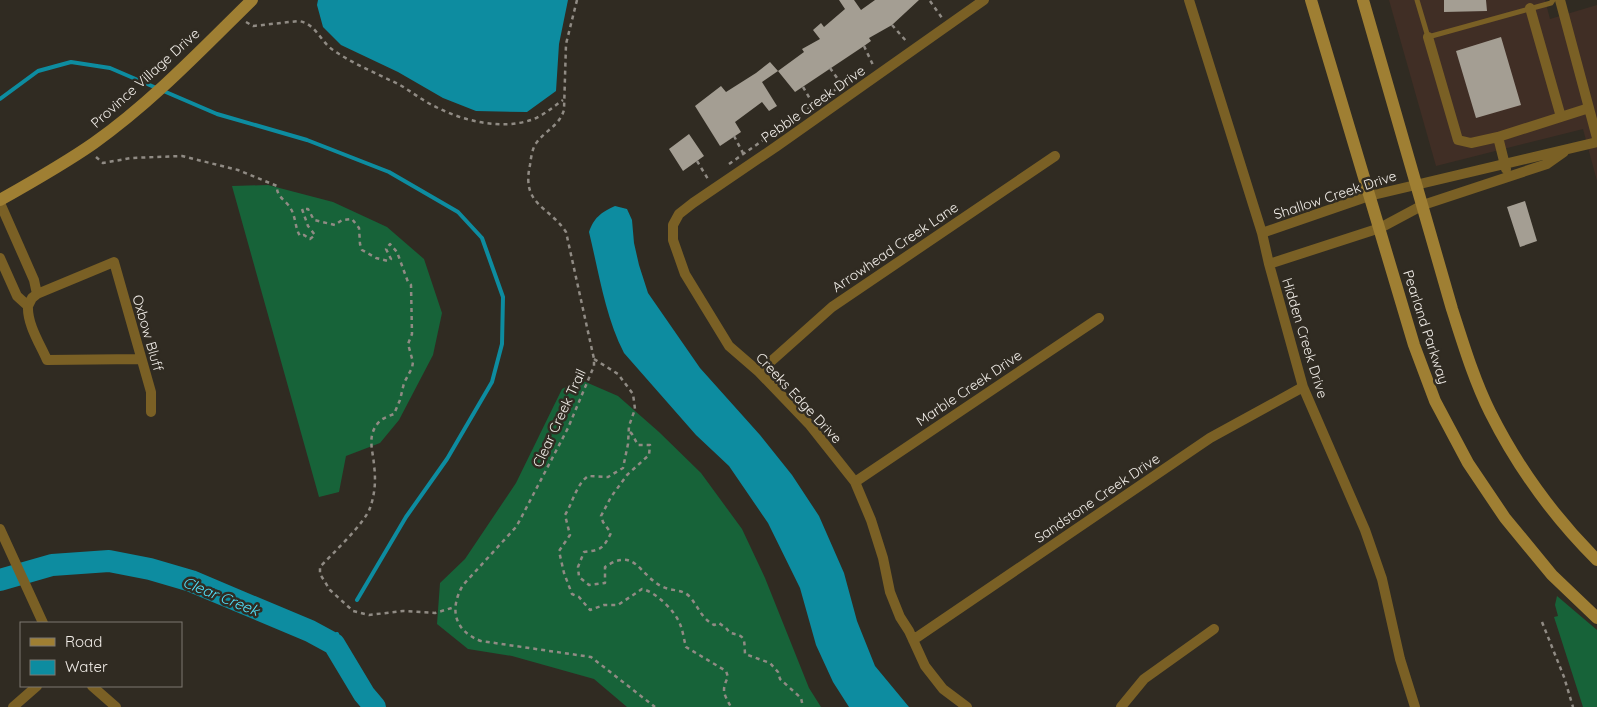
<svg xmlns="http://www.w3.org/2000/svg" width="1597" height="707" font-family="Quicksand,sans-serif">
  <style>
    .commercial { fill: #402e25 }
    .forest { fill: #176339 }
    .water { fill: #0d8ca0 }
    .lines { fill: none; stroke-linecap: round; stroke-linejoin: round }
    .stream { stroke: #0d8ca0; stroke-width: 4 }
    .river { stroke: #0d8ca0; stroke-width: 22 }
    .building { fill: #a49e93 }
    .path { stroke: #908b84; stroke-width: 2.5; stroke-dasharray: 4 4; stroke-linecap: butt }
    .lane { stroke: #7a6025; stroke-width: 5 }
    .street { stroke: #7a6025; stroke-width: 10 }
    .secondary { stroke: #9f7f33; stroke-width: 12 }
    .labels { text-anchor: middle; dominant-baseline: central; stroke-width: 5; stroke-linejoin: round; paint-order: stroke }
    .street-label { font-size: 14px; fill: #f1ede8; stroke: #302b22 }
    .water-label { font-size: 15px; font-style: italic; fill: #52e1fb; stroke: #302b22 }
  </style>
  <rect width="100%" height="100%" fill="#302b22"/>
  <path class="commercial" d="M 1389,0 L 1545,0 L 1550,19 L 1597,5 L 1597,181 L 1583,129 L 1436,166 Z"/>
  <path class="forest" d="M 268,185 L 333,202 L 387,227 L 424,259 L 442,313 L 433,355 L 399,420 L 380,443 L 346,456 L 339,492 L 319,497 L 232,186 Z
    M 581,380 L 618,396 L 659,432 L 701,473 L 742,529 L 765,578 L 809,688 L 821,707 L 627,707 L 594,679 L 512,656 L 468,649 L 437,624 L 440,583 L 465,559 L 516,483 L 562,389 Z
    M 1557,596 L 1597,630 L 1597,707 L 1583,707 L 1554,617 L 1558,616 L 1555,605 Z"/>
  <path class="water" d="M 318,0 L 568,0 L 559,44 L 556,91 L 527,112 L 476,111 L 443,98 L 398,72 L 341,45 L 323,27 L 317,5 Z
    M 615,206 L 627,209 L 632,220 L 634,243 L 639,265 L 648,293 L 700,368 L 760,435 L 792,475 L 819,516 L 844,573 L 857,621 L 875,666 L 909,707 L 849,707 L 833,682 L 816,645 L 800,588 L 768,523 L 729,466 L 696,435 L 624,353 C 605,316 599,273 589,232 C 594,218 600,213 615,206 Z"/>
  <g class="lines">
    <path class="stream" d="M 0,99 L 38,71 L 71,62 L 110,68 L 217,114 L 307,140 L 389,172 L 458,212 L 482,238 L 503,297 L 502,344 L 492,382 L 447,459 L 406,517 L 357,600
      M 334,644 L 337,634"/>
    <path class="river" d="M 0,580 L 52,565 L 109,561 L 150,569 L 191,581 L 310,631 L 334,644 L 364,694 L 375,707"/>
  </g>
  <path class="building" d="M 839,0 L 854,0 L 861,10 L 875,0 L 919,0 L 892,25 L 869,38 L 871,41 L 864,46 L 795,92 L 778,71 L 804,52 L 802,49 L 820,39 L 813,30 L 821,23 L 824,27 L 845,9 Z
    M 1444,0 L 1486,0 L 1487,11 L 1444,12 Z
    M 1501,37 L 1521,105 L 1476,118 L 1456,51 Z
    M 770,62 L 778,71 L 762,82 L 777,106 L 769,111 L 762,102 L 735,122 L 741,132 L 720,146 L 695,106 L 721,86 L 726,92 L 756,73 Z
    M 689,134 L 704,156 L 683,171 L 669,149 Z
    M 1525,201 L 1537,241 L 1520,247 L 1507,207 Z"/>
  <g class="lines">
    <path class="path" d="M 577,0 L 566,44 L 564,110 C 559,126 546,130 537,142 C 532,148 531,158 530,165 C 521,205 549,206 566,232 L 594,359 L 594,366 L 568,428 L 521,518 L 516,527 L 463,585 C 449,609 454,631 481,641 L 591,657 L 655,707
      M 930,1 L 942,18
      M 246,22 L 253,26 L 299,21 C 316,24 320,41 333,50 C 353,64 378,74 400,85 C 412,92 423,101 436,107 C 463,121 501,130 531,120 C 543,116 553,107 563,100
      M 892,25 L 907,42
      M 864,46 L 873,65
      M 830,68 L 842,85
      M 803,87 L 813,104
      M 734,136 L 744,155
      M 96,157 L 103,163 L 131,158 L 182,156 L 238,170 L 277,186 C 276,197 287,201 291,209 C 296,218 295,228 300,236 L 304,235 L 310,239 L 315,235 L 308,226 L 302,209 L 308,209 L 314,220 L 335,225 L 342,220 L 352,219 L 359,228 L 360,244 L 362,250 L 376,258 L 388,261 L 391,259 L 386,249 L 390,244 L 397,252 L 408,282 L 411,285 L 412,334 L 408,344 L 413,362 L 412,368 L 404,383 L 400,400 L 394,414 C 389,416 383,418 380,421 C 366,435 373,450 374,465 C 376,480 375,494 370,508 C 365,523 332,554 320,567 L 320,574 L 330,590 L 353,611 L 369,615 L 403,611 L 435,613 L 455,607
      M 697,161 L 708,179
      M 729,164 L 862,71
      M 594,359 L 618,374 L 633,394 L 635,409 L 629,426 L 628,444 L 623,468 L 608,477 L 588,476 C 576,485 573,502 565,515 L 570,535 L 559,551 L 564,573 L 572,594 L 579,597 L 590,610 L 604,605 L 618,605 L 642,589 C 656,592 675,611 680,624 C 683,631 684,640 686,647 L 726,671 L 728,677 C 721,691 724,694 731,707
      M 630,432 L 632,434 L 638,445 L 650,445 L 649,455 L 627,475 L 611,497 L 601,516 L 603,522 L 611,533 C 603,549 601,550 584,552 L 578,567 L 579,577 L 589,585 L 605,583 L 605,567 C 636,546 639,576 663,587 C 671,591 682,589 689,596 C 699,607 700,617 714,625 L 719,623 L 726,628 L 730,633 C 746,636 744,638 745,654 L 770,663 L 778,672 L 780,679 L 801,698 L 803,707
      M 1542,622 L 1564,677 L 1573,707"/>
    <path class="lane" d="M 1417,0 L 1428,37 L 1551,3 L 1553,0"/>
    <path class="street" d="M 1189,0 L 1262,233 L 1269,264 L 1303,387 L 1365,530 L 1382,579 L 1400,659 L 1415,707
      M 1560,0 L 1597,138
      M 1530,8 L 1561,117
      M 1428,37 L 1458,140 L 1471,143 L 1498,137 L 1506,169
      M 1498,137 L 1589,108
      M 0,203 L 34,280 L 37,294
      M 1262,233 L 1369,196 L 1597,142
      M 0,258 L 17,296 L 28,306
      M 1269,264 L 1380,228 L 1423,205 L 1547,164 L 1564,152
      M 28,306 L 32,298 L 37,294 L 114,262 L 151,392 L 151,412
      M 28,306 C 27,324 40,344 47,360 L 141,359
      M 759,372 L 832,307 L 1055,156
      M 855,482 L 1099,318
      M 0,529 L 43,623
      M 913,640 L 1210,438 L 1303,387
      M 92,686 L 116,707
      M 13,707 L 37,686
      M 967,707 L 943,689 L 925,666 L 909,631 L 900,617 L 890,592 L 883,558 L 871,520 L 855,482 L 809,424 L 759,372 L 729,346 L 685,274 L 673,240 L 673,225 L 679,214 L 693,203 L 777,146 L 984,0
      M 1121,707 L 1144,679 L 1214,629"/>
    <path class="secondary" d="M 1311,0 L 1414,345 L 1435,401 L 1468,463 L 1505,518 L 1552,575 L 1597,618
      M 1363,0 L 1452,309 C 1463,343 1474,380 1490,412 C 1517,466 1555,518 1597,560
      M 0,200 C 32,182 64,164 94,143 C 152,102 202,49 252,0"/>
  </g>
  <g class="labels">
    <g class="street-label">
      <text transform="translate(145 78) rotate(-42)">Province Village Drive</text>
      <text transform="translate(813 104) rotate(-35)">Pebble Creek Drive</text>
      <text transform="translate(1335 195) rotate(-18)">Shallow Creek Drive</text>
      <text transform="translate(895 247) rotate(-34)">Arrowhead Creek Lane</text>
      <text transform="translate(1426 327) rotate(72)">Pearland Parkway</text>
      <text transform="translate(148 333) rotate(74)">Oxbow Bluff</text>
      <text transform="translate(1305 338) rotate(73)">Hidden Creek Drive</text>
      <text transform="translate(969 388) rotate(-34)">Marble Creek Drive</text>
      <text transform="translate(799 398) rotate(47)">Creeks Edge Drive</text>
      <text transform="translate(559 418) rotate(-65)">Clear Creek Trail</text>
      <text transform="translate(1097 498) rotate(-34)">Sandstone Creek Drive</text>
    </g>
    <g class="water-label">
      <text transform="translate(221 596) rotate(22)">Clear Creek</text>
    </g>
  </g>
  <rect x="20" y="622" width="162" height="65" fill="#302b22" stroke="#7d7971"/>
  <rect x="30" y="638" width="25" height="8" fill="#9f7f33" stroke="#7d7971"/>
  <text x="65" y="647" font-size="15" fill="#f1ede8">Road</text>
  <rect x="30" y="660" width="25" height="15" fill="#0d8ca0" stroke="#7d7971"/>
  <text x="65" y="672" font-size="15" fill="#f1ede8">Water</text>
</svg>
